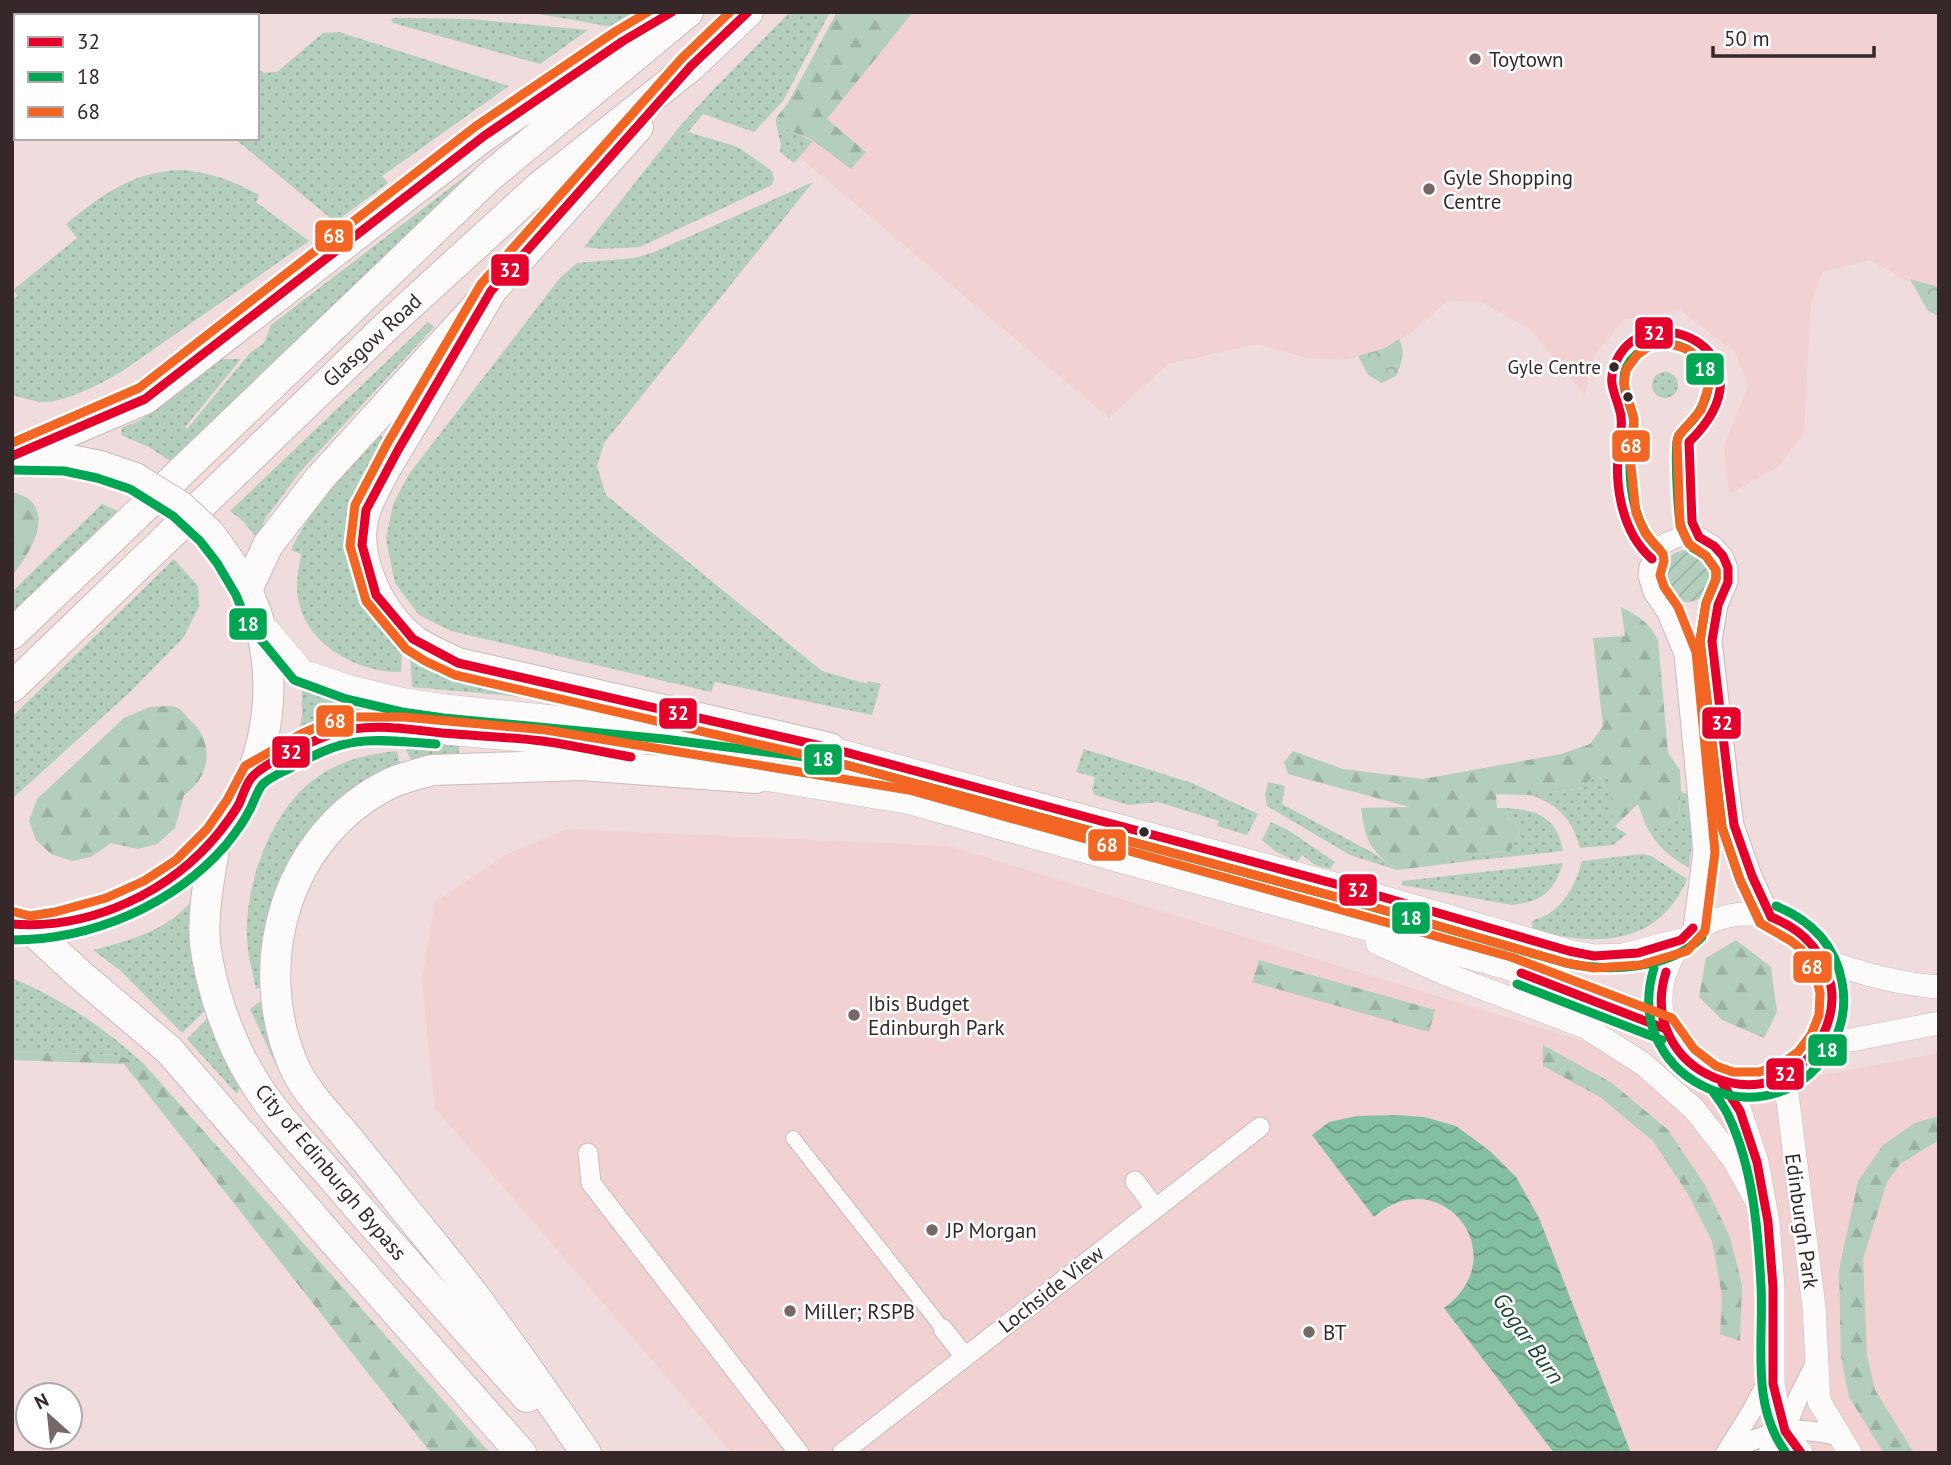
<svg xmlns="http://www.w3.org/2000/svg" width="1951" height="1465" font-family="'PT Sans',sans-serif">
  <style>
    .built { fill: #f2d1d2 }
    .grass { fill: url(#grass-dots) }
    .forest { fill: url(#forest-firs) }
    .park { fill: url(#park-crowns) }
    .garden { fill: url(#garden-furrows) }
    .water { fill: url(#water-waves) }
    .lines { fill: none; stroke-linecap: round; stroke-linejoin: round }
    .pedestrian-casing { stroke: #cababb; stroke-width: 16 }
    .minor-casing { stroke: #cababb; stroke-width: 21 }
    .tertiary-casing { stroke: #cababb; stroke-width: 24 }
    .primary-casing { stroke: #cababb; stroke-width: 32 }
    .pedestrian { stroke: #fdfafa; stroke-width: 14 }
    .minor { stroke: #fdfafa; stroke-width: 19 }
    .tertiary { stroke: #fdfafa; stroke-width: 23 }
    .primary { stroke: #fdfafa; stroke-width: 30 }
    .primary-bridge-casing { stroke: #cababb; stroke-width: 32; stroke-linecap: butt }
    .primary-bridge { stroke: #fdfafa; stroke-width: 30 }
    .bus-1-casing { stroke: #fff; stroke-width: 14 }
    .bus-2-casing { stroke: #fff; stroke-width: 14 }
    .bus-3-casing { stroke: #fff; stroke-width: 14 }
    .bus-1 { stroke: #e4002b; stroke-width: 9 }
    .bus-2 { stroke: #00a651; stroke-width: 9 }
    .bus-3 { stroke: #f26522; stroke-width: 9 }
    .poi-dot { fill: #776768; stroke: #fff; stroke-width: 2.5 }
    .bus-dot { fill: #362829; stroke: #fff; stroke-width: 2.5 }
    .labels { text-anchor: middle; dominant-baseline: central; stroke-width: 5; stroke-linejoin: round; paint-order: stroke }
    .bus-label { font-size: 19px; fill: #362829; stroke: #fff; text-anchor: end }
    .poi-label { font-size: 21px; fill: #362829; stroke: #fff; text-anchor: start }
    .street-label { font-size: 21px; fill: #362829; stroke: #fff }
    .water-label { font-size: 23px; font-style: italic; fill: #1f4634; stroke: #fff }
    .line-badge { stroke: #fff; stroke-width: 2.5 }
    .badge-label { font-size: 19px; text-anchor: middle; font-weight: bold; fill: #fff }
  </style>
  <defs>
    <pattern id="grass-dots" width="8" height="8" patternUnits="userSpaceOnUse" patternTransform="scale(1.75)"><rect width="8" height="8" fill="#b3cebc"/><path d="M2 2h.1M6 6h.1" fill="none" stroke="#9bb1a2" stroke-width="1.8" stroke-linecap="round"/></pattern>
    <pattern id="forest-firs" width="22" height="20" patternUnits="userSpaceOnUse" patternTransform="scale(1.75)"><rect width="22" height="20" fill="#b3cebc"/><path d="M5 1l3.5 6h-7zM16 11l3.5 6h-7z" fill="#9bb1a2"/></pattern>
    <pattern id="park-crowns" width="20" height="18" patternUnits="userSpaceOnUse" patternTransform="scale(1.75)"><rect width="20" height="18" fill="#b3cebc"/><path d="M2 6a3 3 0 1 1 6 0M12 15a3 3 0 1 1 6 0" fill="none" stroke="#9bb1a2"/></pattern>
    <pattern id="garden-furrows" width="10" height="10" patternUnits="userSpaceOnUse" patternTransform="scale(1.75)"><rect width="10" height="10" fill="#b3cebc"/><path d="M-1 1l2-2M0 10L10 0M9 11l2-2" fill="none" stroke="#9bb1a2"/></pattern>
    <pattern id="water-waves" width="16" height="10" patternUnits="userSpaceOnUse" patternTransform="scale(1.75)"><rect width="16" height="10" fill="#84bfa1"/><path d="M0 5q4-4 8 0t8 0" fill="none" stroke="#6d9b83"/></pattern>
  </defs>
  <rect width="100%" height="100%" fill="#f0dcdd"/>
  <path class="built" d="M 896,12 L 1939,12 L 1939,293 L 1926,291 L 1870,260 L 1822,272 L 1811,303 L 1804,433 L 1778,467 L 1729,494 L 1724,446 L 1748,386 L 1735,352 L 1681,311 L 1625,319 L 1594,355 L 1585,395 L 1530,329 L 1481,302 L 1447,301 L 1415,330 L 1385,348 L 1345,360 L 1306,358 L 1257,344 L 1168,364 L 1109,418 L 790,149 Z
    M 567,829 L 949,846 L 1743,1090 L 1939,1053 L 1939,1453 L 732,1453 L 435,1108 L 422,980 L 435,902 L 505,855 Z"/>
  <path class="grass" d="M 527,12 L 635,12 L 613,27 Z
    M 790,12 L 830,12 L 783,101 L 754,132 L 703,114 L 688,132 L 738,147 L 772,171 L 774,178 L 772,185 L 640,247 L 602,249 L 584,247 L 680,126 L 712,91 Z
    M 395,18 L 470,19 L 588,30 L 540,64 L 393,23 L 391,19 Z
    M 339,32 L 509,86 L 382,176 L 388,183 L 335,222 L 234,138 L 257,138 L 257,67 L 264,73 L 277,72 L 323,33 Z
    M 776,118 L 787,130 L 813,141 L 794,163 L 780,152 C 783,139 775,130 776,118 Z
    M 485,161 L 488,164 L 173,463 L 149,447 L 121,435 L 122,428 L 140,420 L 222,359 L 241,359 L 185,427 L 187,429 L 250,353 L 264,343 L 271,325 Z
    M 181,170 C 209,172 234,181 259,195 L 256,202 L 309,241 L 121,372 C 100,384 70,400 46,402 C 36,403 22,397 12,395 L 12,300 L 18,296 L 13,290 L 77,238 L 66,224 C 103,194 132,172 181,170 Z
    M 813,182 L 604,443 L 597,466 L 606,495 L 822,671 L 867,684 L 868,681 L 881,684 L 872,715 L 715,682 L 711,692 L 451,631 L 419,615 L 395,583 L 386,539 L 393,504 L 409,474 L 560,278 L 577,263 L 634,258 L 652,253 Z
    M 428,322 L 434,327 L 300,472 L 265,519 L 259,535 L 254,535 L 243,521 L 230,511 Z
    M1652 385a13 13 0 1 1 26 0a13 13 0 1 1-26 0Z
    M 379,434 L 386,440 L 367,606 L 379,626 L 402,649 L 401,672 C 360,673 309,647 299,603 C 295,587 298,571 301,554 L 291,550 C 311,506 348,471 379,434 Z
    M 102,504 L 118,511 L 12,613 L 12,592 Z
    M 174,559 L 198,586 L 199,607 L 183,638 L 130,692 L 12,799 L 12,717 Z
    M 410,651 L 524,688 L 523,697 L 412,687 Z
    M 302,690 L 341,702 L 399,711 L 398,717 C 357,716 336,720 298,736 L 302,715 Z
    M 408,712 L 640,735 L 609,735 L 408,718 Z
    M 406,742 L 459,745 L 459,758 L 414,765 L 406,750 Z
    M 1084,749 L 1192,783 L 1258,814 L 1247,835 L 1217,826 L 1219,821 L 1158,802 L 1129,805 L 1095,795 L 1092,789 L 1095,777 L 1076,772 Z
    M 397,751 L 401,769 L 342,806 L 270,983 L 256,989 C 253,972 247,954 247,936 C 245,883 272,809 316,778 C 341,760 368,754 397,751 Z
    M 1609,776 L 1614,826 L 1627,834 L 1613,845 L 1580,848 C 1572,819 1558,804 1530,795 L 1584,788 L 1590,779 Z
    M 1268,782 L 1285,786 L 1282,804 L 1375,854 L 1397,870 L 1350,855 L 1267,806 L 1265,794 Z
    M 1681,791 L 1688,795 L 1692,843 L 1689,868 C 1669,856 1655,845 1645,823 L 1667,831 L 1679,814 Z
    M 1496,808 C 1529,808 1557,812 1563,851 L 1469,861 L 1470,856 L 1511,850 L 1520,831 Z
    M 1271,822 L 1288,830 L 1335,862 L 1330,869 L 1315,865 L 1302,855 L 1297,862 L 1275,851 L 1262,840 Z
    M 1642,854 L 1651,856 L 1687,879 C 1659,947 1593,947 1532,929 L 1532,921 C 1537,918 1543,918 1548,914 C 1567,902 1576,883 1582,861 Z
    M 1563,863 C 1553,892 1544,901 1512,905 L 1402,885 L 1402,881 Z
    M 192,900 L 208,1008 L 182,1033 L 121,971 L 93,950 C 128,941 169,930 192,900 Z
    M 12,978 C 62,999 103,1027 143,1063 L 117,1055 L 12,1051 Z
    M 272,993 L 290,1089 L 275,1063 L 250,1009 Z
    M 211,1015 L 242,1082 L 237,1094 L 187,1039 Z"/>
  <path class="forest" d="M 837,12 L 913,12 L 827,119 L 866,152 L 851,169 L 811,139 L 787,130 L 776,118 L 788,103 Z
    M 13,492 C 17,494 25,496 29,499 C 53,521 26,558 12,576 Z
    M 1621,607 C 1638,616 1649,622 1658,640 L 1668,753 L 1680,770 L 1681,791 L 1679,814 L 1667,832 L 1645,823 L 1638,804 L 1614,827 L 1608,776 L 1590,779 L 1584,788 L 1530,795 L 1496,794 L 1497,808 L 1520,831 L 1511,850 L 1471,856 L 1469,861 L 1397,870 C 1369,849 1366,842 1361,808 L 1410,807 L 1288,774 L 1284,762 L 1293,751 L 1343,769 L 1423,779 L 1561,754 L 1590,744 L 1603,726 L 1593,638 L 1625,636 Z
    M 150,707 C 158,707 171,705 178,708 C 182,710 187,717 190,720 C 215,742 211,777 184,795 L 175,828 L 157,844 L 138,849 L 111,843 L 91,857 L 72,861 L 51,854 L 36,840 L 29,821 L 37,799 L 124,718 Z
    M 1736,940 L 1771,967 L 1777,1012 L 1764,1038 L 1722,1020 L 1699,997 L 1706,958 Z
    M 1259,960 L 1435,1010 L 1429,1032 L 1252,982 Z
    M 1543,1045 L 1612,1083 L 1668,1130 L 1705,1185 L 1730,1237 L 1742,1285 L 1740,1341 L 1720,1334 L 1722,1296 L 1712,1241 L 1688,1194 L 1653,1141 L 1600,1097 L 1543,1066 Z
    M 12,1051 L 117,1055 L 143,1063 L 490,1453 L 431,1453 L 124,1064 L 12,1060 Z
    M 1939,1116 L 1939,1140 L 1900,1164 L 1887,1182 L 1863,1259 L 1867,1356 L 1875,1390 L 1914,1453 L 1884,1453 L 1849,1397 L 1841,1357 L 1839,1270 L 1858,1181 L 1883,1145 L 1915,1123 Z"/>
  <path class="park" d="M 1910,279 L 1939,287 L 1939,316 L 1928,311 Z
    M 1399,339 C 1406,352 1402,363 1396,376 L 1382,383 L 1368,375 L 1358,356 L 1385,348 Z"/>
  <path class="garden" d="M1661 576a26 26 0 1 1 52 0a26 26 0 1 1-52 0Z"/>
  <path class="water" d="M 1396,1115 L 1424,1117 L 1456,1126 L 1490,1151 L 1516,1177 L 1539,1218 L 1631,1453 L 1554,1453 L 1444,1308 C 1517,1255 1440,1159 1374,1217 L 1312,1135 L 1329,1122 L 1357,1116 Z"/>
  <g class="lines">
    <g class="pedestrian-casing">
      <path id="pedestrian" d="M 793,1138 L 943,1329"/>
    </g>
    <g class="minor-casing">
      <path id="minor" d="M 1693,928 L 1703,852 L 1684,654 L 1667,613 L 1653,592 L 1648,576 L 1649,567 L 1663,544 L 1681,536 L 1699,537 L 1714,546 L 1723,556 L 1728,568 L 1728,582 L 1718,605 L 1712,641 L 1728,779 L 1734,825 L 1752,876 L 1771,917
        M 588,1153 L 591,1183 L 799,1453
        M 1135,1181 L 1155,1208
        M 943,1329 L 965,1357
        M 1726,1452 L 1750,1414 L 1772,1373
        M 842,1453 L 1260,1127
        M 1726,1453 C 1769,1430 1793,1424 1841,1437
        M 1768,1453 L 1785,1431 L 1798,1398 L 1815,1364"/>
    </g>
    <g class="tertiary-casing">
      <path id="tertiary" d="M 258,618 L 303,671 L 350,687 L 405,700 L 446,706 L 711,733
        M 814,746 L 830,748 L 1369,893 L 1569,951 L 1594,956 L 1623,955 L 1681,940
        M 253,775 L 307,745 L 333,734 L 357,729 L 403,729 L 544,742 L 633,757
        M 739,775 L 906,802 L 1507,968 L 1666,1029
        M1661 1000a86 86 0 1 1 172 0a86 86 0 1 1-172 0Z
        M 1377,943 L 1448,975 L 1585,1027 L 1642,1063 L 1694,1109 L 1734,1160 L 1768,1222
        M 1824,960 C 1862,974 1898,984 1939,987
        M 1820,1046 L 1939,1023
        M 1785,1078 L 1814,1307 L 1819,1401 L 1850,1453
        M 1722,1083 L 1740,1111 L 1757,1162 L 1768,1222 L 1773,1287 L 1773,1384 L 1778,1410 L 1785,1431 L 1801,1453"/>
    </g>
    <g class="primary-casing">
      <path id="primary" d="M 491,291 C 467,333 442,374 418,415 C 401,443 378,478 366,509 C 350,553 379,614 415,641 C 428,650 443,656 458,663 L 830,748
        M 12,456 L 145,399 L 484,136 L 641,30
        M 20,458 L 65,459 L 100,466 L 135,478
        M 247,590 L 268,545 L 320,478 L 491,291 L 638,127
        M 12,634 L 489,177 L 688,12
        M 12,687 L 389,324 L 538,188 L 691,66 L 748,12
        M 216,837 C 211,871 202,908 205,943 C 210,986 229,1041 252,1078 C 273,1114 305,1146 333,1178 C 396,1252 462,1324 527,1397
        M 16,925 C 47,931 95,917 124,904 C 145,895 165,884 183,869 C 264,805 292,684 247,591 C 237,570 223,551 209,533
        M 30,928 L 78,973 L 169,1050 L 332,1239 L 521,1453
        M 586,1453 C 553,1405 520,1357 485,1310 C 458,1273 428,1238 399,1202 C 382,1180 364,1158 346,1136 C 327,1113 305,1092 293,1064 C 249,960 288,833 391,783 C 404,777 418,774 432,770 L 581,765 L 756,778"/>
    </g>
    <use href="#pedestrian" class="pedestrian"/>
    <use href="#minor" class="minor"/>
    <use href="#tertiary" class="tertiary"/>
    <use href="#primary" class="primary"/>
    <g class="primary-bridge-casing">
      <path id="primary-bridge" d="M 135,478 L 180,506 L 209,533"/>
    </g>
    <use href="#primary-bridge" class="primary-bridge"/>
    <g class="bus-1-casing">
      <path id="bus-1" d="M 748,12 L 691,66 L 491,291 L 398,450 L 366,510 L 362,545 L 376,595 L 413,639 L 458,663 L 830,748 L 1369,893 L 1569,951 L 1594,956 L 1638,953 L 1681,940 L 1693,928
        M 12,456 L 145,399 L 484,136 L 623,41 L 672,12
        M 1699,537 L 1714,546 L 1723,556 L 1728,568 L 1728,582 L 1718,605 L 1712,641 L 1728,779 L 1734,825 L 1752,876 L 1771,917
        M 1652,559 C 1620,531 1613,480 1620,440 C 1621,429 1623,419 1619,408 C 1615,393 1608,383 1614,367 C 1639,290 1783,350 1689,442 L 1692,522 L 1699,537
        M 12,924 C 91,930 172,892 221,830 C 227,822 234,813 239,804 C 243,795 246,783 253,776 C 265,763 314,740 332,734 C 367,722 406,729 442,733 C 476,736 509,737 542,741 C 572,745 602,752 631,757
        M 1666,972 C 1634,1073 1775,1131 1822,1037 C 1830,1021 1834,1004 1831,986 C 1824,951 1803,930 1771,917
        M 1521,973 L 1666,1029
        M 1722,1083 L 1740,1111 L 1757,1162 L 1768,1222 L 1773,1287 L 1773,1384 L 1785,1431 L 1801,1453"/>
    </g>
    <g class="bus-2-casing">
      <path id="bus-2" d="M 12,470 L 64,471 L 97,478 L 130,489 L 173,516 L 200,541 L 217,563 L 236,595 L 248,624 L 294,680 L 346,699 L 402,712 L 444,718 L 664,739 L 828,760 L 1366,905 L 1566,963 C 1609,972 1668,970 1702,937
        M 1693,548 L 1706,556 L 1716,570 L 1716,579 L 1706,603 L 1700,641 L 1722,827 L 1740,880 L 1760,922
        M 1660,550 C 1634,527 1629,490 1630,456 C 1630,446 1634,435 1634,424 C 1634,409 1624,398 1624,383 C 1622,361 1644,343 1665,344 C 1678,344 1690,349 1698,359 C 1716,379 1708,402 1692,421 C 1688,426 1681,431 1678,437 C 1674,445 1678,511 1680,522 C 1681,529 1685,536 1688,542
        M 12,940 C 92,940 173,905 225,846 C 234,835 243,823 249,811 C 254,803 257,789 264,783 C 272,776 283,772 292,767 C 312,756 333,745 356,742 C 381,738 410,743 436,744
        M 1654,968 C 1618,1084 1779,1150 1833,1043 C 1843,1024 1846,1003 1842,982 C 1835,944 1810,920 1776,906
        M 1517,984 L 1662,1040
        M 1712,1090 C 1717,1098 1725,1107 1729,1117 C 1753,1168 1758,1230 1761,1286 C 1764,1343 1750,1404 1786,1453"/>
    </g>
    <g class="bus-3-casing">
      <path id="bus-3" d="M 12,443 L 139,388 L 476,126 L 616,31 L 648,12
        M 15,912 L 30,916 L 55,912 L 106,898 L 144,881 L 176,860 L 207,829 L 227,800 L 245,766 L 301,734 L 329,722 L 355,717 L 404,717 L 546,730 L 909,790 L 1511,957 L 1672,1018 L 1694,1049 L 1716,1066 L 1733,1072 L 1759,1072 L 1780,1065 L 1798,1052 L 1811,1035 L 1819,1015 L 1820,993 L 1815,971 L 1801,949 L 1791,941 L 1760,923 L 1740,880 L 1722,828 L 1700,641 L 1706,603 L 1716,579 L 1716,570 L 1706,556 L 1689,544 L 1680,526 L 1677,442 L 1679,435 L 1701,410 L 1710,382 L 1702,363 L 1695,355 L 1687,349 L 1667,343 L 1648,347 L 1637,355 L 1626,370 L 1624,384 L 1634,419 L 1630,457 L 1636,513 L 1645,533 L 1663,554 L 1664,561 L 1660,575 L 1664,587 L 1678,607 L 1696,652 L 1715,852 L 1705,931 L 1687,951 L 1640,965 L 1594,968 L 1566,963 L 1366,905 L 827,760 L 455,675 L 425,661 L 406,649 L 366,601 L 350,546 L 355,505 L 387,444 L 481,284 L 682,58 L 730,12"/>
    </g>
    <use href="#bus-1" class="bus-1"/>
    <use href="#bus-2" class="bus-2"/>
    <use href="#bus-3" class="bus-3"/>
  </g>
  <g class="poi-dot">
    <circle cx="1475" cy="59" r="7"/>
    <circle cx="1429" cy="189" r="7"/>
    <circle cx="854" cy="1015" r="7"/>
    <circle cx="932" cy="1230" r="7"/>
    <circle cx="790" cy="1311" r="7"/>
    <circle cx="1309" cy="1332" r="7"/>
  </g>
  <g class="bus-dot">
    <circle cx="1614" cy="367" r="6"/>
    <circle cx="1628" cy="397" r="6"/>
    <circle cx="1144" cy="832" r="6"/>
  </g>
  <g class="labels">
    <g class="bus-label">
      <text x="1601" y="367">Gyle Centre</text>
    </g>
    <g class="poi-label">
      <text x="1489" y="59">Toytown</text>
      <text x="1443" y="177">Gyle Shopping<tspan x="1443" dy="24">Centre</tspan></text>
      <text x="868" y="1003">Ibis Budget<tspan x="868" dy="24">Edinburgh Park</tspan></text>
      <text x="946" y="1230">JP Morgan</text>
      <text x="804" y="1311">Miller; RSPB</text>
      <text x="1323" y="1332">BT</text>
    </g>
    <g class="street-label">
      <text transform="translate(372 340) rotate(-43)">Glasgow Road</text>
      <text transform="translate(331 1172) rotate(50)">City of Edinburgh Bypass</text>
      <text transform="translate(1802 1221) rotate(82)">Edinburgh Park</text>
      <text transform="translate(1051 1289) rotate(-38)">Lochside View</text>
    </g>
    <g class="water-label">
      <text transform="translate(1529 1338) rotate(55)">Gogar Burn</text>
    </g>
  </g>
  <g class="line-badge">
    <rect x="314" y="219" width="40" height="34" rx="7" fill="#f26522"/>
    <rect x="490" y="253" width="40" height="34" rx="7" fill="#e4002b"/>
    <rect x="1634" y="316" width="40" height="34" rx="7" fill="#e4002b"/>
    <rect x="1685" y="352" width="40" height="34" rx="7" fill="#00a651"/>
    <rect x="1611" y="429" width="40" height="34" rx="7" fill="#f26522"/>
    <rect x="228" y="607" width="40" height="34" rx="7" fill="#00a651"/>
    <rect x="658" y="697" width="40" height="33" rx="7" fill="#e4002b"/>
    <rect x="315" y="704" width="40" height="34" rx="7" fill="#f26522"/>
    <rect x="1701" y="706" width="41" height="34" rx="7" fill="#e4002b"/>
    <rect x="271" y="735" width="40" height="34" rx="7" fill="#e4002b"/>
    <rect x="803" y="743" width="40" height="33" rx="7" fill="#00a651"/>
    <rect x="1087" y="828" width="40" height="34" rx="7" fill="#f26522"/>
    <rect x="1338" y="873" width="40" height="34" rx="7" fill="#e4002b"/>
    <rect x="1391" y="901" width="40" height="34" rx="7" fill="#00a651"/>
    <rect x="1792" y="950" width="41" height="34" rx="7" fill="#f26522"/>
    <rect x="1807" y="1033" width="41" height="34" rx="7" fill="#00a651"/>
    <rect x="1765" y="1057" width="40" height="34" rx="7" fill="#e4002b"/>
  </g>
  <g class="badge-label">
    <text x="334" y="243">68</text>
    <text x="510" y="277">32</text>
    <text x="1654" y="340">32</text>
    <text x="1705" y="376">18</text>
    <text x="1631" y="453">68</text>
    <text x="248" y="631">18</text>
    <text x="678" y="720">32</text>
    <text x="335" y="728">68</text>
    <text x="1722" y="730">32</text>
    <text x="291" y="759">32</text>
    <text x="823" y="766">18</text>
    <text x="1107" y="852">68</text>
    <text x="1358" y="897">32</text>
    <text x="1411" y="925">18</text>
    <text x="1812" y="974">68</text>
    <text x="1827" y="1057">18</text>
    <text x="1785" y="1081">32</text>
  </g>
  <rect width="1951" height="1465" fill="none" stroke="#362829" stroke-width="28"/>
  <rect x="14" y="14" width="245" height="126" fill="#ffffff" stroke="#afa9a9" stroke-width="2"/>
  <rect x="28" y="37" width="35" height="10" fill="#e4002b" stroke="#afa9a9" stroke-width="2"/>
  <text x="77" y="49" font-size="21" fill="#362829">32</text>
  <rect x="28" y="72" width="35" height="10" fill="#00a651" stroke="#afa9a9" stroke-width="2"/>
  <text x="77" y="84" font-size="21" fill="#362829">18</text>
  <rect x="28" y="107" width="35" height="10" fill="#f26522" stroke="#afa9a9" stroke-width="2"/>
  <text x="77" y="119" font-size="21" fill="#362829">68</text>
  <g transform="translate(49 1416) rotate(333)"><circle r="33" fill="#ffffff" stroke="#afa9a9" stroke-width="2"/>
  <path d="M0-5L12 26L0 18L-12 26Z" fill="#776768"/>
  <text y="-10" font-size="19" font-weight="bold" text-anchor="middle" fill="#362829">N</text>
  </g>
  <path d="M1713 46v10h161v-10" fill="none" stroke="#362829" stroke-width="3.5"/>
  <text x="1724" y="46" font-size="21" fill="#362829" stroke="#ffffff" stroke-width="5" paint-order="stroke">50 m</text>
</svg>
